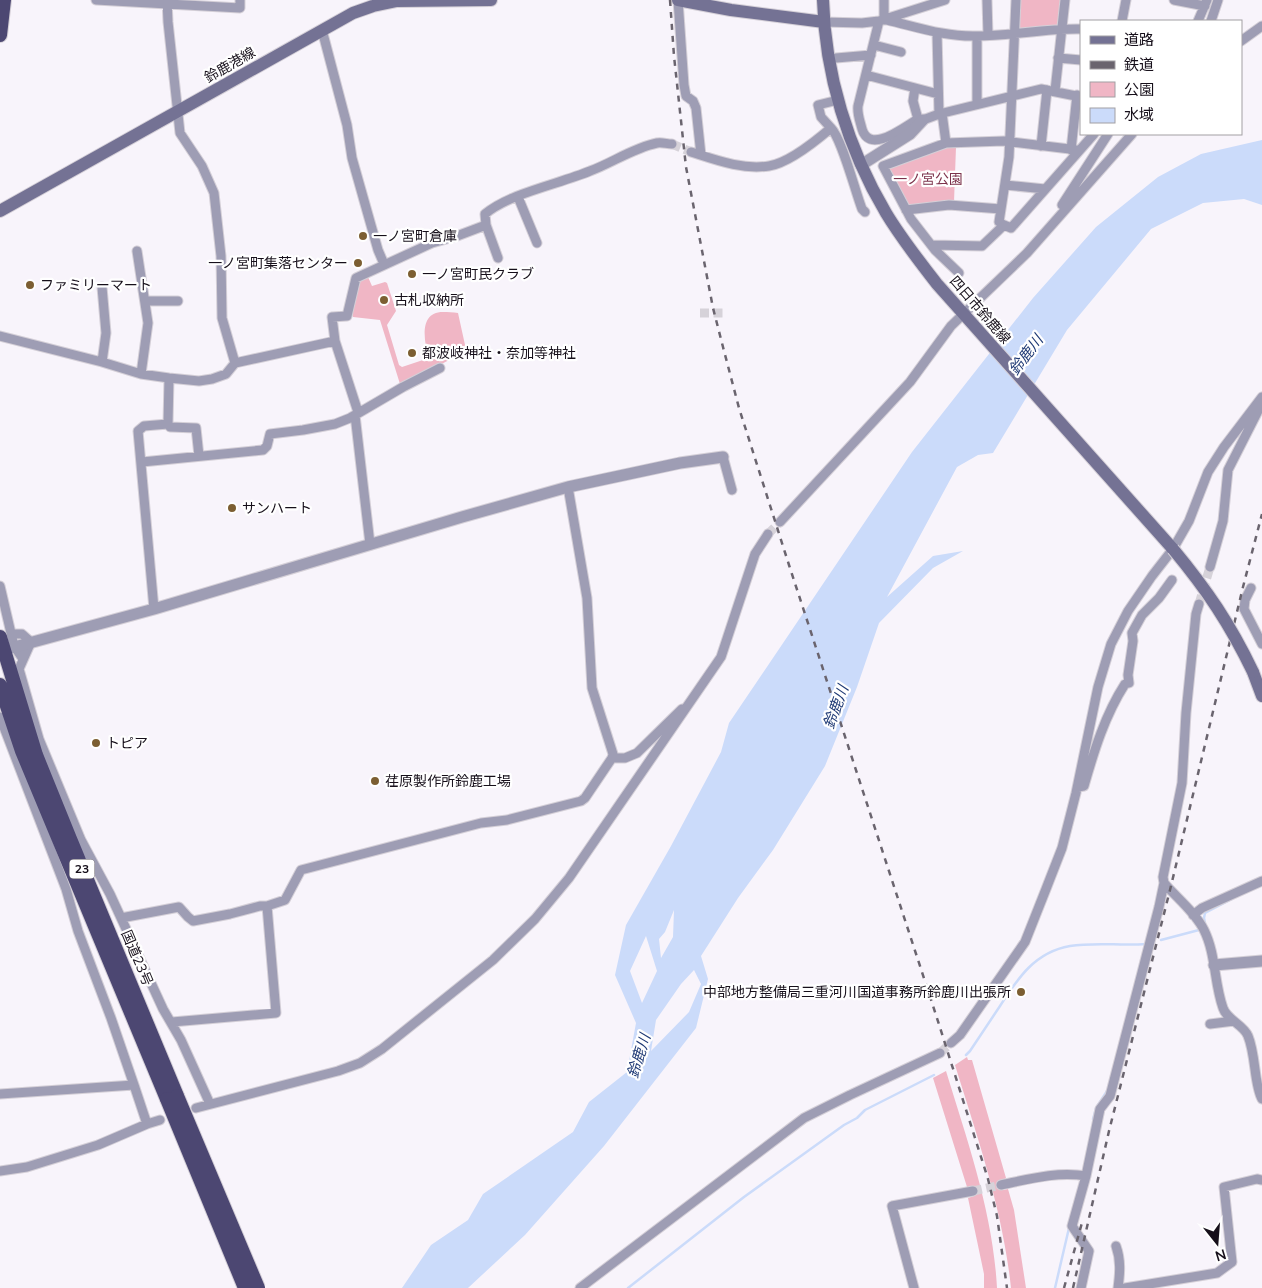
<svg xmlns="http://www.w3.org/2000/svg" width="1262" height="1288" font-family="'Nunito Sans','Noto Sans JP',sans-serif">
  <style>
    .green { fill: #f0b6c5 }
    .water { fill: #cbdbfa; fill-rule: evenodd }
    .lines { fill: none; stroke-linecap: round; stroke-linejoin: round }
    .stream { stroke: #cbdbfa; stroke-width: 2.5 }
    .minor-tunnel { stroke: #d6d2d9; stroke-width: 9; stroke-dasharray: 9 4.5; stroke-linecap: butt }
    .minor-casing { stroke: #d4cfd7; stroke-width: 11 }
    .tertiary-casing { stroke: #d4cfd7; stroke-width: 13 }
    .secondary-casing { stroke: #d4cfd7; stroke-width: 14 }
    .trunk-casing { stroke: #d4cfd7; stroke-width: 16 }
    .minor { stroke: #9e9db4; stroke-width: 9 }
    .tertiary { stroke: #9e9db4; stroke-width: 11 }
    .secondary { stroke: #747294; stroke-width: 12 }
    .trunk { stroke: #4c4772; stroke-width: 14 }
    .rail { stroke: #6a646e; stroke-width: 2.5; stroke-dasharray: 6 6; stroke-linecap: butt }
    .secondary-bridge-casing { stroke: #d4cfd7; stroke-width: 14; stroke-linecap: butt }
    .trunk-bridge-casing { stroke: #d4cfd7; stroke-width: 16; stroke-linecap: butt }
    .secondary-bridge { stroke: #747294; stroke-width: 12 }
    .trunk-bridge { stroke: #4c4772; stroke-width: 14 }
    .poi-dot { fill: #7c5e32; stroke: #fff; stroke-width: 2 }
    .labels { text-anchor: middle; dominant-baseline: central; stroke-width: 4.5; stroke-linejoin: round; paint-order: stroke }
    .shield { fill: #fff; stroke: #5c575f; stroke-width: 1 }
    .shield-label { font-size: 12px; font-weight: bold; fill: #160f1a }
    .street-label { font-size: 14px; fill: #160f1a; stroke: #fff }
    .park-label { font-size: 14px; fill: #7c324b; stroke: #fff }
    .poi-label { font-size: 14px; fill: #160f1a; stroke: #fff; text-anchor: start }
    .water-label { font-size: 15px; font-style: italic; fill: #1f3a75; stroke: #fff }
  </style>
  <rect width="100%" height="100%" fill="#f8f4fb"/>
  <path class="green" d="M 1019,0 L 1062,0 L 1060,23 L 1057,26 L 1019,29 L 1017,27 Z
    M 948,146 L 956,147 L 954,202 L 908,206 L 888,172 L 890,166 Z
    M 366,277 L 368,277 L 372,286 L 385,282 L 387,283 L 396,311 L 387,325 L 399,365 L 402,367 L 426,359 L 428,356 C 424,340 419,312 443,312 C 448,312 453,312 458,313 L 467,354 L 449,360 L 403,385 L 400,384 L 380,320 L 353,317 L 352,314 L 359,281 Z
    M 967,1057 L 968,1060 L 972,1060 L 1006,1178 L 1000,1182 L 1003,1190 L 1008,1189 L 1014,1210 L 1026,1288 L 1011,1288 C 1003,1211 978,1139 955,1065 Z
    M 946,1071 C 968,1143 993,1213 997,1288 L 984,1288 L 984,1274 L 968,1198 L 974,1196 L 973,1189 L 967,1187 L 933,1078 Z"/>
  <path class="water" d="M 1262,140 L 1262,205 L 1244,199 L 1203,203 L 1151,229 L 1067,330 L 993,453 L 978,455 L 957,467 L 887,597 L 933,556 L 963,551 L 933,568 L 879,623 L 857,687 L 825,766 L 773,850 L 738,898 L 701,956 L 708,979 L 696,1028 L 604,1146 L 525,1235 L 468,1288 L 402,1288 L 431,1245 L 468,1220 L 483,1194 L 573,1132 L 589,1102 L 627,1072 L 636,1023 L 615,975 L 626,925 L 671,846 L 721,752 L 729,723 L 912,452 L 1033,298 L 1096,227 L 1158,177 L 1201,154 ZM 674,910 L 673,937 L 661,958 L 659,939 L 665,932 ZM 646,936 L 657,971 L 642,1003 L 630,971 ZM 694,970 L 701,984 L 689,1012 L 651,1051 L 656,1020 L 681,984 Z"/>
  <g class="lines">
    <path class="stream" d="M 1205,923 L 1204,918 L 1205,913 L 1232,899
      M 1161,940 L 1199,930
      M 966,1055 L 970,1051 C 980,1036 990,1021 1000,1006 C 1018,978 1035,952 1070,946 C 1095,942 1121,946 1146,944
      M 1093,1119 L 1096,1108 L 1107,1091
      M 628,1288 L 744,1197 L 844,1125 L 857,1118 L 865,1110 L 934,1075
      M 1055,1288 L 1069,1228"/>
    <path class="minor-tunnel" d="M 672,144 L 691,152
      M 700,313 L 723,313
      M 768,534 L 780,522
      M 1199,604 L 1210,567
      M 940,1053 L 951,1043
      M 973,1191 L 1001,1185"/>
    <g class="minor-casing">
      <path id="minor" d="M 96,0 L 240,8 L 240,0
        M 167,0 L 168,22 L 180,133 L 202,166 L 214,193 L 221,256 L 222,318 L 235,363
        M 678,0 L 684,85 L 686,96 L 693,101 L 696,108 L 701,155
        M 987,0 L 988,35
        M 1174,0 L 1205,6
        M 884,20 L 884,0
        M 887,20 C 917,27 945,37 977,36 C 1012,36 1046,28 1081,29
        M 879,21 L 858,106 C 857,114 860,121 862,129 C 870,155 904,127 918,119
        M 1122,21 L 1126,0
        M 1198,21 L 1207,0
        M 1211,21 L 1218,0
        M 824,22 L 862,23 L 879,21 L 945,0
        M 322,30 L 347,125 L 352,158 L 378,250 L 384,264
        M 937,33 L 939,114
        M 1241,41 L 1262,26
        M 874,45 L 901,52
        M 836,58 L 871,55
        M 1058,58 L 1081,60
        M 866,75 L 938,94
        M 915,88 L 913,101 L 918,119 L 923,120 L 939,114 L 1041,89 L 1081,97
        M 1055,91 L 1065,0
        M 977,104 L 977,36
        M 942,113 L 946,143
        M 831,128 C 842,139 855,191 862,209 L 865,212
        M 1041,146 L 1047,90
        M 1071,150 L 1077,95
        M 691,152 C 716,160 742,170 769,166 C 788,163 817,140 831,128 L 821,117 L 818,105 L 838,100
        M 1005,185 L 1045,189
        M 518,197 L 537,243
        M 1062,205 L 1108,134
        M 906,210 L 949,205 L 1001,209
        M 486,225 L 498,258
        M 1004,225 L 1011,228 L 1094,134
        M 932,245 L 982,246 L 1004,225 L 999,222 L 1009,157 L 1016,0
        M 137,251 L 148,323 L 141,374
        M 959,273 L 935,250 L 911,219 L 883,166 L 946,143 L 1004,141 L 1078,150
        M 145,301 L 178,301
        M 0,336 L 102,362 L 141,374 L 169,378 L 199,381 L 212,379 L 226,374 L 235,363 L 335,341 L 332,317 L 347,316 L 356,278 L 432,243 L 457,236 L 486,225 L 485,214 C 510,193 559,184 590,171 C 612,163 633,148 657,143 C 662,142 667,144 672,144
        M 335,341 L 358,412
        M 102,362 L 106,333 L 102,287
        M 355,415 L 370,544
        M 168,424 L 170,427 L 196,428 L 199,456
        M 723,457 L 732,490
        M 142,462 L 263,450 L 267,446 L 270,434 L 303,430 L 335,424 L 350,418 L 403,387 L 440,368
        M 780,522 L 910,382 L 951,326 L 1027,253 L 1132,134
        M 1210,567 L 1223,521 L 1228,470 L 1261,405
        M 0,586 L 14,646 L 23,659
        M 1251,588 L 1245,600 L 1244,609 L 1262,644
        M 154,609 L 138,431 L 144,426 L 168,424 L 169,378
        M 12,634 L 22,634 L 31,642 L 19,669 L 39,739 L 81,840 L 110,894 L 163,1009 L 181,1040 L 210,1104
        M 0,717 L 66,889 L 78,931 L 111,1018 L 134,1085
        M 612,758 L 625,758 L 637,753 L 682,709
        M 1078,787 L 1084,786 C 1094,751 1105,715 1125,684 L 1129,683 L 1128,675 L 1133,641 L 1132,633 L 1142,615 L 1159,598 L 1172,580
        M 1164,883 C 1177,898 1195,912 1204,930 C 1216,954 1214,983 1223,1008 C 1227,1020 1244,1025 1248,1036 C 1256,1055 1254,1085 1262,1099
        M 1193,915 L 1202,908 L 1262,881
        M 121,918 L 179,907 L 188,917 L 193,921 L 230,914 L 260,906 L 267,906
        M 172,1022 L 276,1013 L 267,906 L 285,900 L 301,870 L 481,823 L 507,820 L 581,801 L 585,798 L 612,758 L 613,754 L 592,688 L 587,598 L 568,487
        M 1210,1024 L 1234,1021
        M 951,1043 L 960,1035 L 1025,942 L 1046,889 L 1062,848 L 1076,793 L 1098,687 L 1111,644 L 1128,611 L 1152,576 L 1173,549 L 1189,521 L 1208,472 L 1224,447 L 1262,397
        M 0,1094 L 134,1085 L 147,1124
        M 196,1108 L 338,1071 L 360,1063 L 382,1049 L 493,960 L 535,919 L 569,878 L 721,657 L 755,554 L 768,534
        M 0,1171 L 27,1167 L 98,1145 L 147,1124 L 160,1120
        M 1001,1185 C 1029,1179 1058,1171 1086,1176
        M 1116,1246 C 1121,1260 1120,1273 1118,1288
        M 580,1288 L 804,1118 L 850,1095 L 940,1053
        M 914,1288 L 892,1206 L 973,1191
        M 1081,1288 L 1089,1251 L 1072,1226 L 1086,1176 L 1100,1109 L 1110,1096 L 1159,907 L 1164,883 L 1163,877 L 1182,783 L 1186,713 L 1196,614 L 1199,604
        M 1125,1288 L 1217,1273 L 1232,1262 L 1224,1187 L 1257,1179 L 1262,1180"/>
    </g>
    <g class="tertiary-casing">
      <path id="tertiary" d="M 861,165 L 910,134 L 923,120
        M 0,651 L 154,609 L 462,517 L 568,487 L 680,463 L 723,457
        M 1214,965 L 1262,961"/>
    </g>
    <g class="secondary-casing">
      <path id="secondary" d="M 678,0 L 731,10 L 824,22
        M 823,0 C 825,74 848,149 886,213 C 901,238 919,261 937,284 L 1173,549
        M 0,211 L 353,13 L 373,6 L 397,1 L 491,0
        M 1253,672 L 1262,696"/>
    </g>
    <g class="trunk-casing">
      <path id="trunk" d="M 0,35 L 4,0
        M 0,637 L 36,755 L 70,839 L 177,1096
        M 0,685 L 22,751 L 167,1099"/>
    </g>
    <use href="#minor" class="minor"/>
    <use href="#tertiary" class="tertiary"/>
    <use href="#secondary" class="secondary"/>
    <use href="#trunk" class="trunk"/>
    <path class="rail" d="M 670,0 L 674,56 L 686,167 L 713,308 L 723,347 L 739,408 L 789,565 L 936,1015 L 988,1179 L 997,1216 L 1007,1288
      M 1064,1288 L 1083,1219
      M 1073,1288 L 1109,1131 L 1170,890 L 1243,587 L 1262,514"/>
    <g class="secondary-bridge-casing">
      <path id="secondary-bridge" d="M 1173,549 C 1207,590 1230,624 1253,672"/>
    </g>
    <g class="trunk-bridge-casing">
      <path id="trunk-bridge" d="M 177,1096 L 258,1288
        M 167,1099 L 245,1288"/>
    </g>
    <use href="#secondary-bridge" class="secondary-bridge"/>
    <use href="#trunk-bridge" class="trunk-bridge"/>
  </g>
  <g class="poi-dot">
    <circle cx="363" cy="236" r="5"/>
    <circle cx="358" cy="263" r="5"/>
    <circle cx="412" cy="274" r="5"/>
    <circle cx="30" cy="285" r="5"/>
    <circle cx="384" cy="300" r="5"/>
    <circle cx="412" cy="353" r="5"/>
    <circle cx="232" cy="508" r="5"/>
    <circle cx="96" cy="743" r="5"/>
    <circle cx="375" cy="781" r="5"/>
    <circle cx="1021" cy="992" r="5"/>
  </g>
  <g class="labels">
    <rect class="shield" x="69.5" y="859.5" width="25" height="19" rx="4"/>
    <g class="shield-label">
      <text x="82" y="869">23</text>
    </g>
    <g class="street-label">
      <text transform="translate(230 65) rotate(-30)">鈴鹿港線</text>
      <text transform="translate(980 310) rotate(49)">四日市鈴鹿線</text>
      <text transform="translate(137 958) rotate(67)">国道23号</text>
    </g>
    <g class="park-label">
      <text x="928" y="179">一ノ宮公園</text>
    </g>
    <g class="poi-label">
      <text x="373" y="236">一ノ宮町倉庫</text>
      <text x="348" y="263" text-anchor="end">一ノ宮町集落センター</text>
      <text x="422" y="274">一ノ宮町民クラブ</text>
      <text x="40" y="285">ファミリーマート</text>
      <text x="394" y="300">古札収納所</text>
      <text x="422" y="353">都波岐神社・奈加等神社</text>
      <text x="242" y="508">サンハート</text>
      <text x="106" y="743">トピア</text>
      <text x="385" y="781">荏原製作所鈴鹿工場</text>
      <text x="1011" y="992" text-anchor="end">中部地方整備局三重河川国道事務所鈴鹿川出張所</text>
    </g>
    <g class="water-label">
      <text transform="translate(1026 355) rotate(-53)">鈴鹿川</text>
      <text transform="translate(836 707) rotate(-70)">鈴鹿川</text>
      <text transform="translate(639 1056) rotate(-73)">鈴鹿川</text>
    </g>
  </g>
  <rect x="1080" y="20" width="162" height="115" fill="#ffffff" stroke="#a29fa3"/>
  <rect x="1090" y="36" width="25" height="8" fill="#747294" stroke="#a29fa3"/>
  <text x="1124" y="45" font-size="15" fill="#160f1a">道路</text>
  <rect x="1090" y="61" width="25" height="8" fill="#6a646e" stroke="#a29fa3"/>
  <text x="1124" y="70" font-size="15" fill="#160f1a">鉄道</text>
  <rect x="1090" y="82" width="25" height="15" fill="#f0b6c5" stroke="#a29fa3"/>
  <text x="1124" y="95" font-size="15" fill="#160f1a">公園</text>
  <rect x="1090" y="108" width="25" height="15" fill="#cbdbfa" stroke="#a29fa3"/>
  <text x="1124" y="120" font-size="15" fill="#160f1a">水域</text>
  <g transform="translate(1217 1243) rotate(163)" stroke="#ffffff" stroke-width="4" paint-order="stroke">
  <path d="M0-4L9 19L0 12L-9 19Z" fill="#160f1a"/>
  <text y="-8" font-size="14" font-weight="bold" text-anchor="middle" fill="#160f1a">N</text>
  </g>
</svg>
